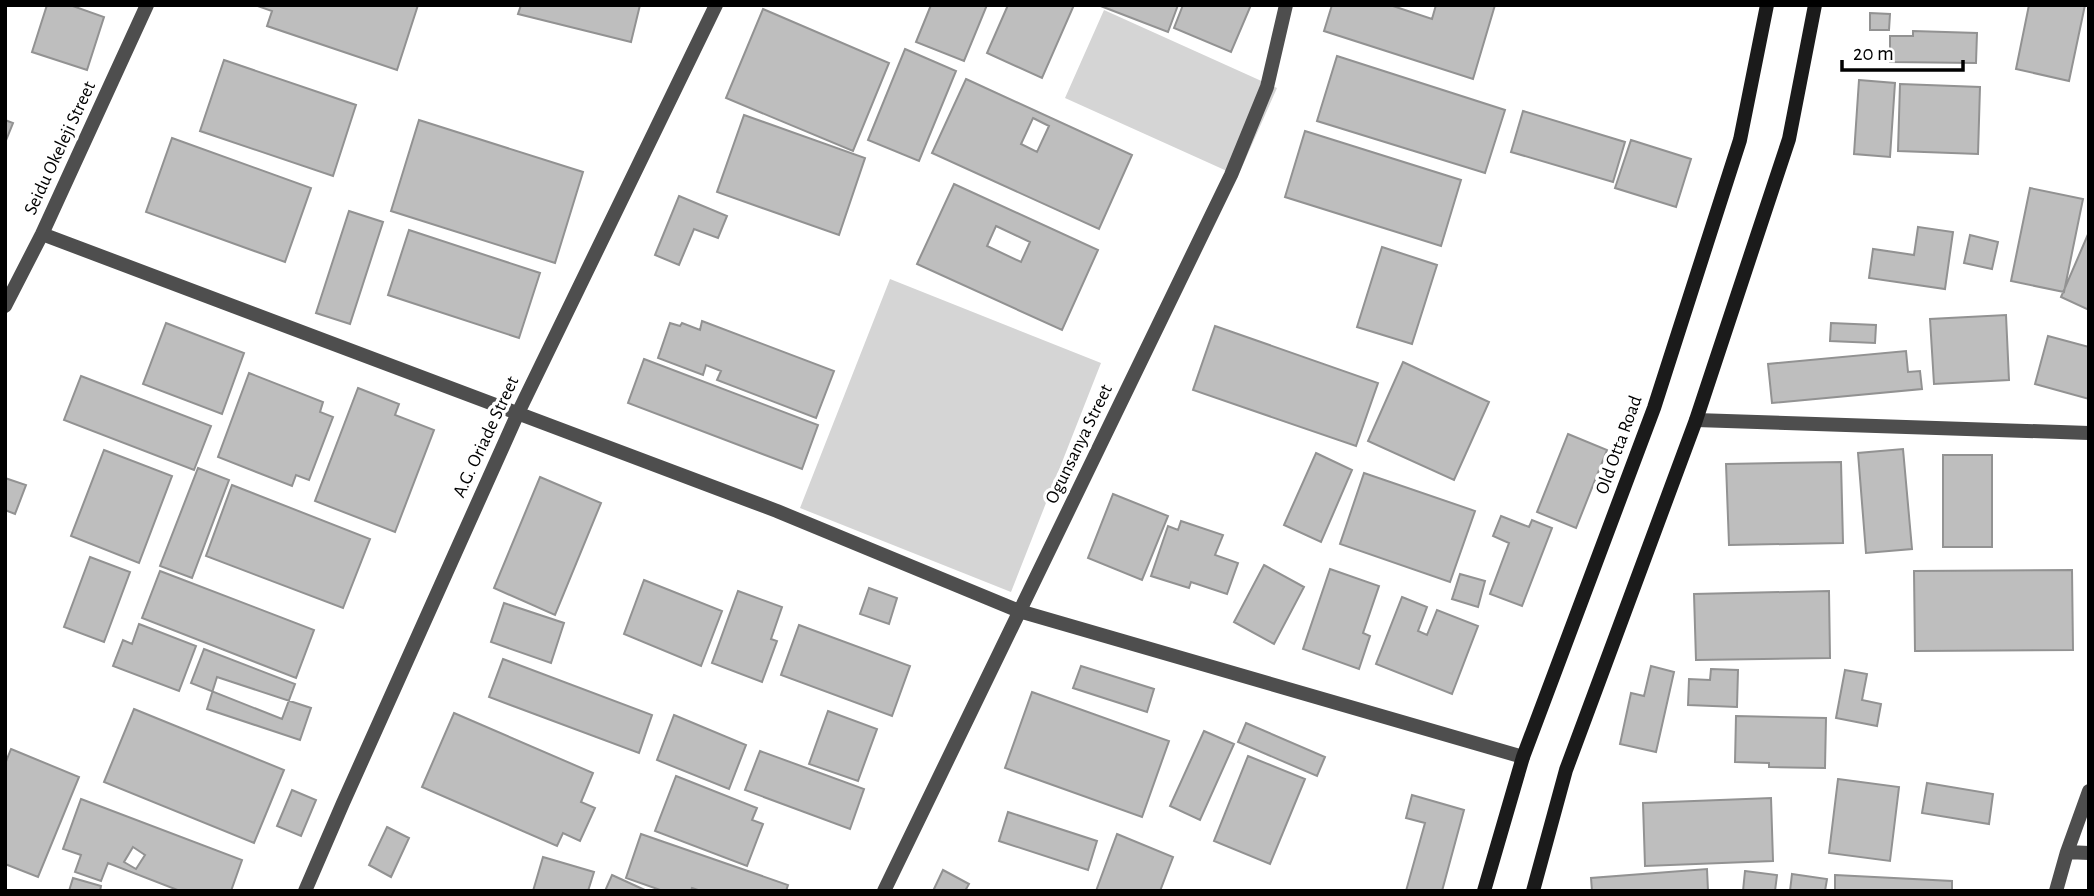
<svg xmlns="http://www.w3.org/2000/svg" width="2094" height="896" font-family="'Alegreya Sans',sans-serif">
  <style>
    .green { fill: #d5d5d5 }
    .building { fill: #bebebe; stroke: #929292; stroke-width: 2; fill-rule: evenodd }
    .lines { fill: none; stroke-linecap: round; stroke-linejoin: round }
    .street { stroke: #4e4e4e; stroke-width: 14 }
    .secondary { stroke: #1b1b1b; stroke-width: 14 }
    .labels { text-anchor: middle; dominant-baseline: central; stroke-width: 7; stroke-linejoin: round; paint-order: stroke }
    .street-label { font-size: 19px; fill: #000; stroke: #fff }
  </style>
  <rect width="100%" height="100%" fill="#fff"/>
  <path class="green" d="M 1104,10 L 1277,88 L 1238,176 L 1065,98 Z
    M 890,279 L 1101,363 L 1011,592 L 800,508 Z"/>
  <path class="building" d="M 47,5 L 70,5 L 104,17 L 87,70 L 32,52 Z
    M 255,5 L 418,5 L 397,70 L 267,26 L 272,11 Z
    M 521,5 L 640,5 L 631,42 L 518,14 Z
    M 931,5 L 987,5 L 964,61 L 916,42 Z
    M 1008,5 L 1074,5 L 1042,78 L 987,53 Z
    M 1098,5 L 1178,5 L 1168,32 Z
    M 1183,5 L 1251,5 L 1231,52 L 1174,28 Z
    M 1332,5 L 1390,5 L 1432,19 L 1436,5 L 1495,5 L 1473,79 L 1324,31 Z
    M 2029,5 L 2085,5 L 2069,81 L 2016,69 Z
    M 763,9 L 889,63 L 853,151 L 726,98 Z
    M 1870,13 L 1890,14 L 1889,30 L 1870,30 Z
    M 1913,31 L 1977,33 L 1976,63 L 1890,62 L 1890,36 L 1913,36 Z
    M 905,49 L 956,71 L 919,161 L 868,140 Z
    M 1337,56 L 1505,110 L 1485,173 L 1317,121 Z
    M 224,60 L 356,105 L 333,176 L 200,131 Z
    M 966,79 L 1132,155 L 1099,229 L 932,153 ZM 1033,118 L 1049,126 L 1037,152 L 1021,144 Z
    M 1859,80 L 1895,83 L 1890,157 L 1854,154 Z
    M 1900,84 L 1980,87 L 1978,154 L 1898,151 Z
    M 1523,111 L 1625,142 L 1613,182 L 1511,152 Z
    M 744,115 L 865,158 L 839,235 L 717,192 Z
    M 5,120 L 13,123 L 5,143 Z
    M 419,120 L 583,172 L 555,263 L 391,211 Z
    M 1305,131 L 1461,180 L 1441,246 L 1285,197 Z
    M 172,138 L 311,188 L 285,262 L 146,212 Z
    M 1631,140 L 1691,159 L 1676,207 L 1615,188 Z
    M 954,184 L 1098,250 L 1062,330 L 917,264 ZM 996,226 L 1030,242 L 1021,262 L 987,246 Z
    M 2030,188 L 2083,199 L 2064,292 L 2011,281 Z
    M 679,196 L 727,216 L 718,238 L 694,229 L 679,265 L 655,255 Z
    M 349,211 L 383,222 L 350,324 L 316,313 Z
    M 1918,227 L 1953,232 L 1945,289 L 1869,278 L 1873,249 L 1914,255 Z
    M 409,230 L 540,273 L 519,338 L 388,295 Z
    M 2089,232 L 2089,310 L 2061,297 Z
    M 1970,235 L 1998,242 L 1992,269 L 1964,263 Z
    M 1382,247 L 1437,265 L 1412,344 L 1357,327 Z
    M 2006,315 L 2009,380 L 1934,384 L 1930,319 Z
    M 702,321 L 834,371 L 816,418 L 717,380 L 721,371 L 706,365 L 703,375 L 658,358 L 670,323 L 680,326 L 682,323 L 700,330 Z
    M 166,323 L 244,353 L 222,414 L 143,384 Z
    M 1831,323 L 1876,325 L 1875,343 L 1830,341 Z
    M 1215,326 L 1378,383 L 1356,446 L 1193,390 Z
    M 2048,336 L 2089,347 L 2089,399 L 2035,384 Z
    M 1906,351 L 1908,372 L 1920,371 L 1922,389 L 1772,403 L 1768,364 Z
    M 644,359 L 818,425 L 802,469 L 628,403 Z
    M 1403,362 L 1489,402 L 1454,480 L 1368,441 Z
    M 249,373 L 323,402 L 320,412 L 333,417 L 309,480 L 296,475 L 292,486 L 218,457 Z
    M 81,376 L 211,426 L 194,470 L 64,420 Z
    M 358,388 L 399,404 L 395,415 L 434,430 L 395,532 L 315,501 Z
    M 1568,434 L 1607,450 L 1576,528 L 1537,512 Z
    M 1903,449 L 1912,549 L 1866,553 L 1858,453 Z
    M 104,450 L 172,476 L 139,563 L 71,536 Z
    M 1316,453 L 1352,470 L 1321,542 L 1284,525 Z
    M 1943,455 L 1992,455 L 1992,547 L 1943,547 Z
    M 1841,462 L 1843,543 L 1729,545 L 1726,464 Z
    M 198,468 L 229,480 L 192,578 L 160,566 Z
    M 1364,473 L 1475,511 L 1450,582 L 1340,544 Z
    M 540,477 L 601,503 L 555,615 L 494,588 Z
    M 5,478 L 26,485 L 15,514 L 5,510 Z
    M 232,485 L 370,539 L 343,608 L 206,556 Z
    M 1113,494 L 1168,516 L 1142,580 L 1088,558 Z
    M 1501,516 L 1529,527 L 1532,520 L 1552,528 L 1522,606 L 1490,594 L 1509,543 L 1493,536 Z
    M 1181,521 L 1223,535 L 1215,555 L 1238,563 L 1227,594 L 1191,582 L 1189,588 L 1151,576 L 1168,526 L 1178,530 Z
    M 90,557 L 130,572 L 104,642 L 64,627 Z
    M 1264,565 L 1304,587 L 1274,644 L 1234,622 Z
    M 1330,569 L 1379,586 L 1363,633 L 1370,636 L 1359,669 L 1303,649 Z
    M 2072,570 L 2073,650 L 1915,651 L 1914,571 Z
    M 160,571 L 314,630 L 296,678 L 142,618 Z
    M 1460,574 L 1485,581 L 1478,607 L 1452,599 Z
    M 644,580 L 722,611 L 701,666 L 624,634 Z
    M 869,588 L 897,598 L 889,624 L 860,614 Z
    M 738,591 L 782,607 L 771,639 L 777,641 L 762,682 L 712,663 Z
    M 1829,591 L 1830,658 L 1696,660 L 1694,594 Z
    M 1402,597 L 1427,607 L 1418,631 L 1427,635 L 1437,610 L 1478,626 L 1452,694 L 1376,664 Z
    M 504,603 L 564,623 L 551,663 L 491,642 Z
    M 139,624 L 196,646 L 179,691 L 113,666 L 123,640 L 132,644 Z
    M 799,625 L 910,666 L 892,716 L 781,675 Z
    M 204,649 L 295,684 L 282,719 L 191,683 Z
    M 503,659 L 652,715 L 639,753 L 489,697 Z
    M 1081,666 L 1154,689 L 1147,712 L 1073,688 Z
    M 1651,666 L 1674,672 L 1656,752 L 1620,744 L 1631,693 L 1644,696 Z
    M 1711,669 L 1738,670 L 1737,707 L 1688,705 L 1689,679 L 1710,680 Z
    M 1845,670 L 1867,674 L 1862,700 L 1881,704 L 1877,726 L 1836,718 Z
    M 217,677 L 311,708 L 300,740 L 207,709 Z
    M 1032,692 L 1169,741 L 1142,817 L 1005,768 Z
    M 134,709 L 284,770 L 254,843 L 104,782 Z
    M 828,711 L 877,729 L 858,781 L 809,764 Z
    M 454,713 L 593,773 L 581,802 L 595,808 L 580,841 L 563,833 L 557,846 L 422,787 Z
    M 674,715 L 746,745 L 729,789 L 657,760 Z
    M 1736,716 L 1826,718 L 1825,768 L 1769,767 L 1769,763 L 1735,762 Z
    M 1246,723 L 1325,757 L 1317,776 L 1238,742 Z
    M 1204,731 L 1234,744 L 1200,820 L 1170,806 Z
    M 11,749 L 79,777 L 38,877 L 5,864 L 5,764 Z
    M 760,751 L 864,789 L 850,829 L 745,790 Z
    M 1248,756 L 1305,779 L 1270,864 L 1214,841 Z
    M 676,776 L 757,808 L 752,820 L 763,824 L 747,866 L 655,831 Z
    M 1838,779 L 1899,787 L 1890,861 L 1829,853 Z
    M 1927,783 L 1993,794 L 1989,824 L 1922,813 Z
    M 292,790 L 316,800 L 301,836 L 277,826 Z
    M 1412,795 L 1464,810 L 1442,891 L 1406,891 L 1425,823 L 1406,818 Z
    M 1771,798 L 1773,861 L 1645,866 L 1643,803 Z
    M 81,799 L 242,860 L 231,891 L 180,891 L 108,863 L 101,881 L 75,872 L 81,855 L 63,849 ZM 133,847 L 145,855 L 136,869 L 124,862 Z
    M 1008,812 L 1097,841 L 1088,870 L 999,841 Z
    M 387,827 L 409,838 L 391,877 L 369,865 Z
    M 641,834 L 788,885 L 786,891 L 701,891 L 692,888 L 691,891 L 663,891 L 626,878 Z
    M 1117,834 L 1173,857 L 1160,891 L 1096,891 Z
    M 543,857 L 594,872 L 588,891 L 533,891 Z
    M 1707,869 L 1708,891 L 1592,891 L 1591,878 Z
    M 943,870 L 969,884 L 965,891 L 933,891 Z
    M 1745,871 L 1777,875 L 1775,891 L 1743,891 Z
    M 1792,874 L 1827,879 L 1825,891 L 1790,891 Z
    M 612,875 L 647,891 L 605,891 Z
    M 1835,875 L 1952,881 L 1952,891 L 1835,891 Z
    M 73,878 L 101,886 L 100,891 L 69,891 Z"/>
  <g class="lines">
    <path class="street" d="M 42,234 L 777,511 L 1019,611 L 1523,757
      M 5,306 L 42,234 L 147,5
      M 1696,420 L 2089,433
      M 2067,852 L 2089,853
      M 305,891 L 343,803 L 518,413 L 716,5
      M 884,891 L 1231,175 L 1267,87 L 1286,5
      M 2056,891 L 2067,852 L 2089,791"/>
    <path class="secondary" d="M 1484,891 L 1523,757 L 1654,408 L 1740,140 L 1767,5
      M 1533,891 L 1566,770 L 1696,420 L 1789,139 L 1815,5"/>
  </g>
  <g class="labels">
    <g class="street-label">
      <text transform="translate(60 148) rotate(-65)">Seidu Okeleji Street</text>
      <text transform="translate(486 437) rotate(-65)">A.G. Oriade Street</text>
      <text transform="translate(1079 444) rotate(-64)">Ogunsanya Street</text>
      <text transform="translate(1619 445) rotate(-70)">Old Otta Road</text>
    </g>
  </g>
  <rect width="2094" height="896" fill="none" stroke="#000000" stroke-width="14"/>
  <path d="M1842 60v10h121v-10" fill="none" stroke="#000000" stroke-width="3.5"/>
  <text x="1853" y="60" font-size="21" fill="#000000" stroke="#ffffff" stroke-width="5" paint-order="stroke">20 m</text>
</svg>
